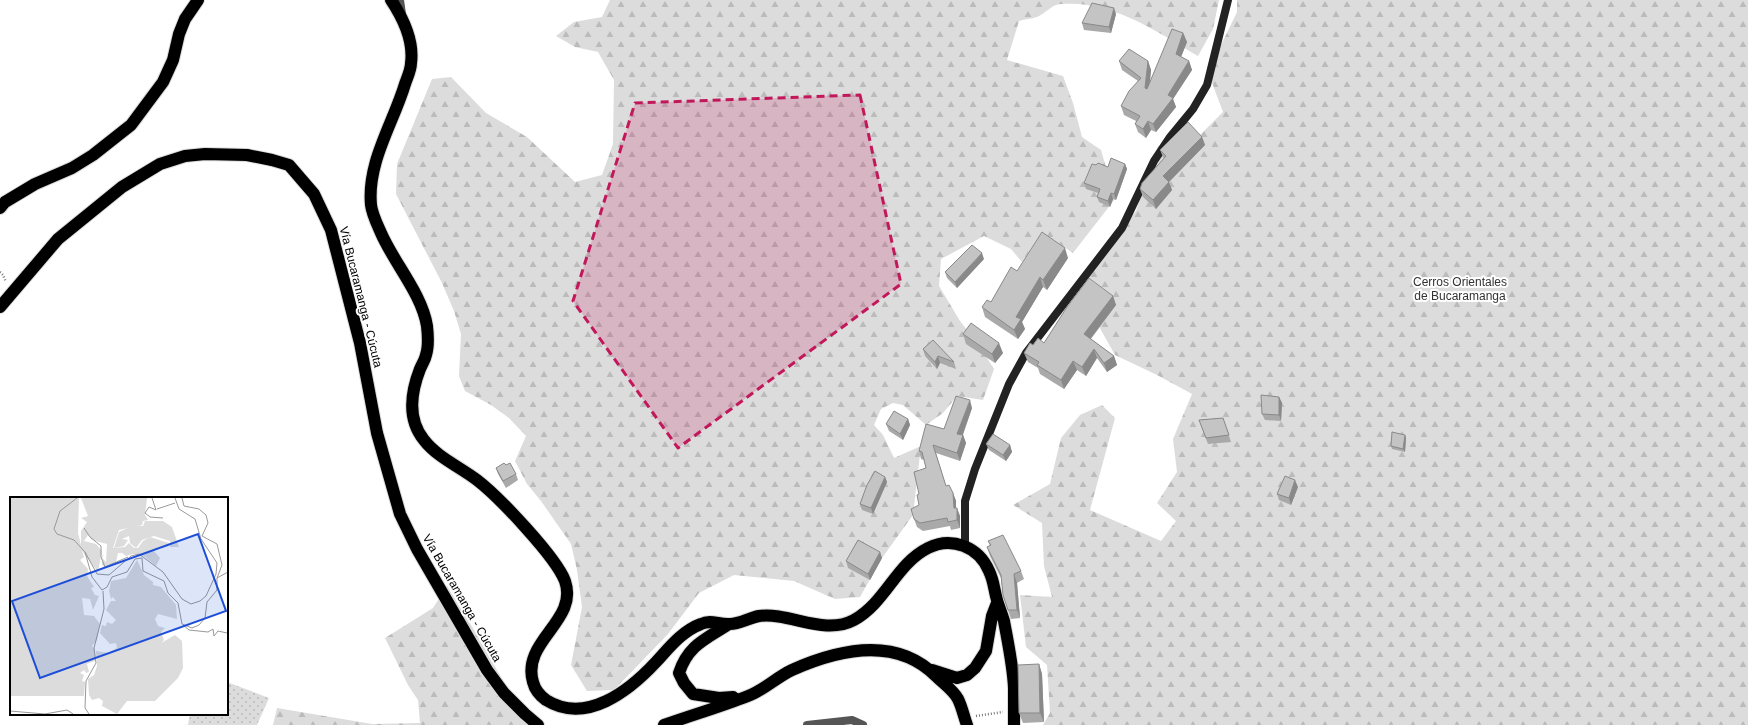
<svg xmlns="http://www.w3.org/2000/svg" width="1748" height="725" font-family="Arial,sans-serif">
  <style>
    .grass { fill: url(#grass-dots) }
    .forest { fill: url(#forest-firs) }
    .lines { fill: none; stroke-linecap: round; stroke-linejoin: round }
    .highway-casing { stroke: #dbdbdb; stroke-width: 14 }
    .path { stroke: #777; stroke-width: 2.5; stroke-dasharray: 1 2; stroke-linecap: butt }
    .street { stroke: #555; stroke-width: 8 }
    .secondary { stroke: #222; stroke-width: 8 }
    .highway { stroke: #000; stroke-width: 12 }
    .wall { fill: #a9a9a9 }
    .shaded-wall { fill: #898989 }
    .building { fill: #c4c4c4; stroke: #898989 }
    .marked { fill: #c2185b; fill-opacity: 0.2; stroke: #c2185b; stroke-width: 3; stroke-dasharray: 8 5; stroke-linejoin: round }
    .labels { text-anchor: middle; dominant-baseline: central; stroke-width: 4; stroke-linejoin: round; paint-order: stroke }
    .park-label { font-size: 12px; fill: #333; stroke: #fff }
    .street-label { font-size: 12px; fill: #000; stroke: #fff }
    .inset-road { fill: none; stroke: #999; stroke-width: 1 }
    .view { fill: #1d4ed8; fill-opacity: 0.15; stroke: #1d4ed8; stroke-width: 2 }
    .inset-edge { fill: none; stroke: #000; stroke-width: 2 }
  </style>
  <defs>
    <pattern id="grass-dots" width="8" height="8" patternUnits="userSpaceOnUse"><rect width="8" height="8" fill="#dcdcdc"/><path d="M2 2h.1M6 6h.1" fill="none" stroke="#bbb" stroke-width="1.8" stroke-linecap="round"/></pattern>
    <pattern id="forest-firs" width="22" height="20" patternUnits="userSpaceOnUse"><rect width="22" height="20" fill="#dcdcdc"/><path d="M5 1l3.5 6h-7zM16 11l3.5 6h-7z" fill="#bbb"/></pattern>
  </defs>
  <rect width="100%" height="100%" fill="#fff"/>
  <path class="grass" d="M 227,682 L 269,698 L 257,725 L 188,725 L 190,714 L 227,714 Z"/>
  <path class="forest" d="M 610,0 L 1219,0 L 1213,29 L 1198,56 C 1156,31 1112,0 1061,4 C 1052,4 1045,14 1037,17 C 1031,19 1025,19 1019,21 L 1007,60 L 1063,76 L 1073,103 L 1082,137 L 1101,150 L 1115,199 L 1073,253 L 1042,232 L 1022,262 L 1011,249 L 984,236 L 941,259 L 939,286 L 960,321 L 980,347 L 994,369 L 983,400 L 957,396 L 943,413 L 926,425 L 903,405 L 893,403 L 881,409 L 874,425 L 883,435 L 894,458 L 921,446 L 913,515 L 882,558 L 860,597 L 835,599 L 794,581 L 734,575 L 699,593 L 668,634 L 614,690 L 587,691 L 571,665 L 582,607 L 577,570 L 571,544 L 541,501 L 527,484 L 515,461 L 526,436 L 509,418 L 491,405 L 465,391 L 459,376 L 461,334 L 454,311 L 442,283 L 396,194 L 397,164 L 432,79 L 451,77 L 486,113 L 527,137 L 575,182 L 602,175 L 613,144 L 614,80 L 598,52 L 575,47 L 556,36 L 574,22 L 602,17 Z
    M 1237,0 L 1748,0 L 1748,725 L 1043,725 L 1050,713 L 1047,665 L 1026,647 L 1020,595 L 1052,597 L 1044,566 L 1042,523 L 1013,505 L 1050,484 L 1061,438 L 1080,415 L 1102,405 L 1115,418 L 1090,510 L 1161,541 L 1176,521 L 1157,503 L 1177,472 L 1173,439 L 1192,394 L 1157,375 L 1115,355 L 1097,323 L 1109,293 L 1084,273 L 1136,211 L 1158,146 L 1182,153 L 1223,112 L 1208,72 L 1237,12 Z
    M 447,586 L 482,643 L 513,699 L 533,725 L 273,725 L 277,708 L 372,724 L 420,723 L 418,700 L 408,685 L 385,638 L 433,608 Z"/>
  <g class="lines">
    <g class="highway-casing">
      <path id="highway" d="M 391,0 C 403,18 414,41 411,63 C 411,70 407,78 405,84 C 393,124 367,162 371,205 C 372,214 377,224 381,233 C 394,263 422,294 427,326 C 428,335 429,346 426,355 C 425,360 422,364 420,369 C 411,392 407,419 424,440 C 437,457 460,467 477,480 C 499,497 556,557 565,581 C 579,621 521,641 533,682 C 535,690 539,695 546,700 C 586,725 629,691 656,662 C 669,648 682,631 701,624 C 711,619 719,625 730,624 C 739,624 749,618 759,616 C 790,612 824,636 854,620 C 886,602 896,564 928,548 C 952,536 979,547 989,571 C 994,581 994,590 997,600 C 999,607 1002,614 1004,621 C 1008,643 1013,666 1014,688 C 1014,700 1014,713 1014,725
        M 0,208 L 5,202 L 35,184 L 72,168 L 93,155 L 131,125 L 163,82 L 173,60 L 179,34 L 185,19 L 198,0
        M 0,307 L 58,239 L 122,187 L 160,164 L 185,156 L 205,154 L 247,155 L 272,160 L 289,165 L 314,194 L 331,230 L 360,343 L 377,433 L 400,514 L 417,549 L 487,670 L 504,693 L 525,714 L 538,725
        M 729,624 C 706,639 688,645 679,673 L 684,683 L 693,694 L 719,698 L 733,697
        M 932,670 L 957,678 L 967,675 L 975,668 L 986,651 L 992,616 L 997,603
        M 664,725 C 692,715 720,707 748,696 C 764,690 777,677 792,670 C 839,649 897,636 937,677 C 944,684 953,690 958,699 C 962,707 964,717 967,725"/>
    </g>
    <path class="path" d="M 0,272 L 3,275 L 6,282
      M 976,716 L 1003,712"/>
    <path class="street" d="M 400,0 L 402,14
      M 807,725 L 852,720 L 863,725"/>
    <path class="secondary" d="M 965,546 L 965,501 L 975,469 L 1009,384 L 1026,353 L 1122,228 L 1154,161 L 1170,137 L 1193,109 L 1207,85 L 1228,0"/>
    <use href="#highway" class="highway"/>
  </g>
  <path class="wall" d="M 1116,14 L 1111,33 L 1084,30 L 1082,23 Z
    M 1183,33 L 1187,42 L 1181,57 L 1189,61 L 1192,70 L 1173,99 L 1176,107 L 1156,132 L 1151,130 L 1146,138 L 1138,132 L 1135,124 L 1136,121 L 1124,115 L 1121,106 L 1138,81 L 1122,70 L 1119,61 L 1148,61 L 1151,70 L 1150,83 Z
    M 1202,137 L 1205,145 L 1169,182 L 1172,190 L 1156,209 L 1143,197 L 1140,189 L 1164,159 L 1160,150 Z
    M 1125,164 L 1127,169 L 1116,200 L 1113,199 L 1110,207 L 1099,202 L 1097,197 L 1098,193 L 1086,189 L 1084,183 L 1096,165 L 1108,167 Z
    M 1068,258 L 1047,290 L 1043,287 L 1022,322 L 1025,329 L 1018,339 L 985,317 L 982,307 L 991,302 L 1017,271 Z
    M 984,259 L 957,288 L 947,278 L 945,272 Z
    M 1113,296 L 1116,305 L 1091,339 L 1114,356 L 1117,365 L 1107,372 L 1097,358 L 1086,376 L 1077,370 L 1064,389 L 1040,374 L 1038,368 L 1028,362 L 1024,353 L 1033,345 L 1044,343 Z
    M 963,334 L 1003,353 L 995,363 L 966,344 Z
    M 923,349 L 954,362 L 956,369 L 940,363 L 937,369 L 925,356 Z
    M 1279,397 L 1282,403 L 1281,421 L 1265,420 L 1262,414 Z
    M 972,408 L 963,435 L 966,443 L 960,461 L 936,453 L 946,486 L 953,493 L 956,501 L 956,508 L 960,516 L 960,528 L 951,530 L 950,526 L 923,531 L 917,527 L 914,519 L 919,505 L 919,494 L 926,468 L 924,460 L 921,459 L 919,451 L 944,429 Z
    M 1223,418 L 1231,442 L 1208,444 L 1199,420 Z
    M 908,419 L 910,425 L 903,440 L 889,431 L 886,424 Z
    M 1405,435 L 1406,438 L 1405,452 L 1392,449 L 1391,446 Z
    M 986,444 L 1010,445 L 1012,452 L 1006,461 L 989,450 Z
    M 506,465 L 516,474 L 518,480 L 506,488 L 498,474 L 496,468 Z
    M 885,477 L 887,482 L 873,514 L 862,510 L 860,504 Z
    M 1298,487 L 1291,505 L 1279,500 L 1277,494 Z
    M 988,541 L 1021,571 L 1024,579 L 1017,583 L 1020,618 L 1011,619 L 1003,595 L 1001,578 L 990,556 L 987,547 L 990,546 Z
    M 880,552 L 882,558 L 870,580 L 848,568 L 846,561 Z
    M 1039,664 L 1042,674 L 1044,722 L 1023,723 L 1019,713 Z"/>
  <path class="shaded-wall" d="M 1114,8 L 1116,14 L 1111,33 L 1109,27 Z
    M 1183,33 L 1187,42 L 1179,62 L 1176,54 Z
    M 1148,61 L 1151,70 L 1148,97 L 1145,88 Z
    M 1189,61 L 1192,70 L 1173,99 L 1176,107 L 1156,132 L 1153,124 L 1168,95 Z
    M 1148,121 L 1151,130 L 1146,138 L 1143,129 Z
    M 1202,137 L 1205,145 L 1166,185 L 1163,176 Z
    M 1125,164 L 1127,169 L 1116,200 L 1114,194 Z
    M 1169,182 L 1172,190 L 1156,209 L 1153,200 Z
    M 1111,193 L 1113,199 L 1110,207 L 1108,201 Z
    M 1065,248 L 1068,258 L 1047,290 L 1043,280 Z
    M 982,253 L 984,259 L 957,288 L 955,282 Z
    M 1040,277 L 1043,287 L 1022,322 L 1025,329 L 1018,339 L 1014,330 L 1016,317 Z
    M 1113,296 L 1116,305 L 1087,343 L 1084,334 Z
    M 999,343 L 1003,353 L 995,363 L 992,354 Z
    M 1094,349 L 1097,358 L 1086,376 L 1082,367 Z
    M 938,356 L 940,363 L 937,369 L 935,362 Z
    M 1114,356 L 1117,365 L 1107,372 L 1104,363 Z
    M 1073,361 L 1077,370 L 1064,389 L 1061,380 Z
    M 1279,397 L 1282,403 L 1281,421 L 1279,415 Z
    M 970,400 L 972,408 L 960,442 L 957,434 Z
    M 908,419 L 910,425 L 903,440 L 900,434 Z
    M 963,435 L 966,443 L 960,461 L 957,453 Z
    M 1405,435 L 1406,438 L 1405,452 L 1403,449 Z
    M 1010,445 L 1012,452 L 1006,461 L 1003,455 Z
    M 885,477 L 887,482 L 873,514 L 871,508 Z
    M 1295,480 L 1298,487 L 1291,505 L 1289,498 Z
    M 953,493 L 956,501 L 956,516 L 954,508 Z
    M 957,508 L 960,516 L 960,528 L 957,520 Z
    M 880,552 L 882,558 L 870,580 L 868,574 Z
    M 1014,574 L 1017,583 L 1020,618 L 1017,610 Z
    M 1039,664 L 1042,674 L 1044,722 L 1040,713 Z"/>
  <path class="building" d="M 1092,3 L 1114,8 L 1109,27 L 1082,23 Z
    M 1172,29 L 1183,33 L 1176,54 L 1189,61 L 1168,95 L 1173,98 L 1153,124 L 1148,121 L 1143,129 L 1135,124 L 1140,116 L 1121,106 L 1129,91 L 1141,78 L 1119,61 L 1129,49 L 1148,61 L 1145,88 L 1147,89 Z
    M 1188,122 L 1202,137 L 1163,176 L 1169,182 L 1153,200 L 1140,189 L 1142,183 L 1166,156 L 1160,150 Z
    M 1111,158 L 1125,164 L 1114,194 L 1111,193 L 1108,201 L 1097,197 L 1100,189 L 1084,183 L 1092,164 L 1096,165 L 1098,163 L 1108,167 Z
    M 1042,232 L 1065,248 L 1043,280 L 1040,277 L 1016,317 L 1021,319 L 1014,330 L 982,307 L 987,300 L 991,302 L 1011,267 L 1017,271 Z
    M 972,245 L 982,253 L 955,282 L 945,272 Z
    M 1089,278 L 1113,296 L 1084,334 L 1114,356 L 1104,363 L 1094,349 L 1082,367 L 1073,361 L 1061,380 L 1037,365 L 1039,362 L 1024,353 L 1030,343 L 1033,345 L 1038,338 L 1044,343 L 1067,307 Z
    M 971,323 L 999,343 L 992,354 L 963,334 Z
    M 933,340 L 954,362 L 938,356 L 935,362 L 923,349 Z
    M 1261,395 L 1279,397 L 1279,415 L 1262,414 Z
    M 956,396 L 970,400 L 957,434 L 963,435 L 957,453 L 933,445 L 946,486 L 949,485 L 953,493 L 954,508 L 957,508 L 957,520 L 948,522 L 947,518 L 920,523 L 914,519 L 911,509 L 919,505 L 917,495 L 919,494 L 914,472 L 926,468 L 922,452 L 919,451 L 926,424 L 944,429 Z
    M 894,411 L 908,419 L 900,434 L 886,424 Z
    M 1223,418 L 1229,435 L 1206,438 L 1199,420 Z
    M 1392,432 L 1405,435 L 1403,449 L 1391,446 Z
    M 993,434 L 1010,445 L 1003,455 L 986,444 Z
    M 504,463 L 506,465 L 510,463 L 516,474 L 503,481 L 496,468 Z
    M 875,471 L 885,477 L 871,508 L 860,504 L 867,485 Z
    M 1285,476 L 1295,480 L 1289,498 L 1277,494 Z
    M 1003,535 L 1021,571 L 1014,574 L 1017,610 L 1008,610 L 1003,595 L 1001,575 L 987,547 L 991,545 L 988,541 Z
    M 858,540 L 880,552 L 868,574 L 846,561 Z
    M 1039,664 L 1040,713 L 1019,713 L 1018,665 Z"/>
  <path class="marked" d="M 860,95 L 901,284 L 678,448 L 573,301 L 635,103 Z"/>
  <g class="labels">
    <g class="park-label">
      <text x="1460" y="282">Cerros Orientales<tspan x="1460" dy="14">de Bucaramanga</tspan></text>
    </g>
    <g class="street-label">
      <text transform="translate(361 297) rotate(76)">Vía Bucaramanga - Cúcuta</text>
      <text transform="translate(462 598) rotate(60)">Vía Bucaramanga - Cúcuta</text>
    </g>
  </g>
  <g transform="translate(10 497)">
    <rect width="218" height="218" fill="#fff"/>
    <path d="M 135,24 L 153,24 L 162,30 L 169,50 L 160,50 L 160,44 L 144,39 L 132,43 L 126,51 L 120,46 L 119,39 L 112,42 L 118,43 L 114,49 L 104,51 L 109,35 L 124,28 L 133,29 Z" fill="#dcdcdc"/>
    <path d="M 0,1 L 69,1 L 68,36 L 71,48 L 71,34 L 77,25 L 71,21 L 78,19 L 71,1 L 137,1 L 135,18 L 138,23 L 133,24 L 132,28 L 109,33 L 103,51 L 115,50 L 119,46 L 124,51 L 128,51 L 133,44 L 140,40 L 159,46 L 159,49 L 143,53 L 150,61 L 146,69 L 134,59 L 123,57 L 116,59 L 112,56 L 108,56 L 106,65 L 96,71 L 92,68 L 92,59 L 94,57 L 92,61 L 96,65 L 97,47 L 82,43 L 78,38 L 74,44 L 86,47 L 92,54 L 88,75 L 72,54 L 74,60 L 70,63 L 78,72 L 77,79 L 84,90 L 81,91 L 85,98 L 89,99 L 83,113 L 80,102 L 72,101 L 74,118 L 84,119 L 90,127 L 87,143 L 82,149 L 85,153 L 85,164 L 77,167 L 79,175 L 76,176 L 74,173 L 70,176 L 74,178 L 72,184 L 75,185 L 74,199 L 0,199 ZM 127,63 L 134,78 L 143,85 L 143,88 L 151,90 L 166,108 L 167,122 L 148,117 L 145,122 L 148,129 L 155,131 L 151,135 L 154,143 L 151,146 L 165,138 L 172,144 L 173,171 L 168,181 L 145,204 L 117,204 L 107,217 L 92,209 L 93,204 L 89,201 L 82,203 L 79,198 L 78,182 L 84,178 L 87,169 L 86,154 L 98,156 L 107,151 L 106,146 L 100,147 L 90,136 L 92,128 L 96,129 L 97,125 L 102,127 L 106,123 L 96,113 L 101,104 L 106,104 L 103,100 L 101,102 L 99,94 L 101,84 L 116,81 Z" fill="#dcdcdc"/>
    <path class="inset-road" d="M 67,1 L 50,14 L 44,32 L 47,37 L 64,43 L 75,55 L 87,77 L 99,78 L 121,59 L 129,57 L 153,75 L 172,102 L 181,107 L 190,104 L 196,99 L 206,77 L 207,66 L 191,42 L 185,22 L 169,12 L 165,1M 142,1 L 146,13 L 139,10 L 135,16 L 140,20 L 153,21M 147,12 L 165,6M 74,31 L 80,40 L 91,49 L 91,60 L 95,70 L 118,60M 75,55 L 82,80 L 92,93 L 97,90 L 102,80 L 117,75 L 125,62 L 132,61 L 133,74 L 154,84 L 158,96 L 168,106 L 172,127 L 182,131 L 189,128 L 195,121 L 197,105 L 207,93 L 207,81 L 212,68 L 207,47 L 192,39 L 198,26 L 196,18 L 189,12 L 174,9 L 172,1M 207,81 L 218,75M 173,128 L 179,133 L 198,135 L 203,132 L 204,139 L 208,134 L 217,136M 0,214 L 35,217 L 57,213 L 63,217M 79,217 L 75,211 L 76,184 L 86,166 L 84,151 L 94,112 L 93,94"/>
    <path class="view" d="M 188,37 L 216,114 L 30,181 L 2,104 Z"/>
    <rect width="218" height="218" class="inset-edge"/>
  </g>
</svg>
